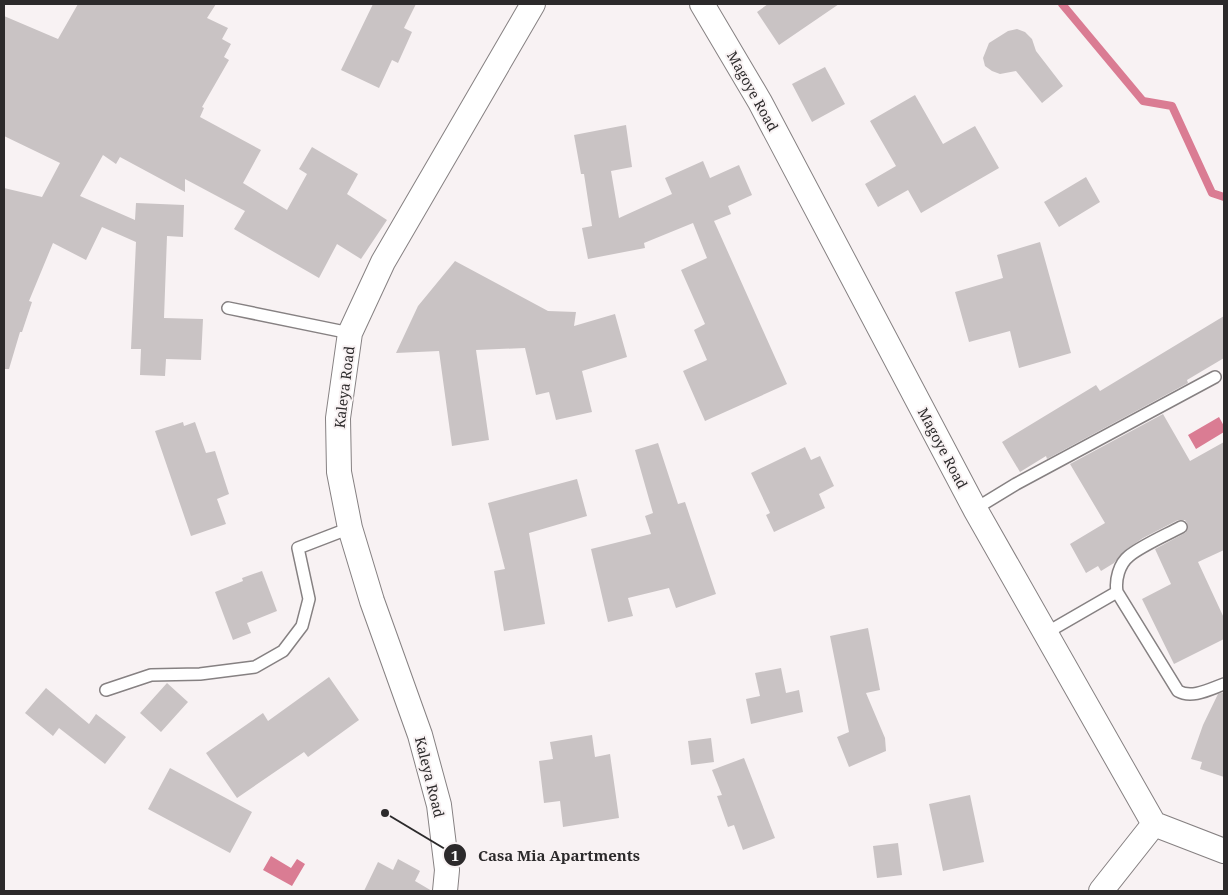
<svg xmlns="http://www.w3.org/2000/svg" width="1228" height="895" font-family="'Noto Serif',serif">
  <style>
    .water { fill: #da7c93 }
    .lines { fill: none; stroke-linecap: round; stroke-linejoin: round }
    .stream { stroke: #da7c93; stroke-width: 8 }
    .building { fill: #c9c3c4 }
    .service-casing { stroke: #868182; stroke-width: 14 }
    .minor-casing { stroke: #868182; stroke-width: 26 }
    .service { stroke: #fff; stroke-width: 11 }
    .minor { stroke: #fff; stroke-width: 24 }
    .labels { text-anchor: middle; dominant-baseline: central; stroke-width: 4; stroke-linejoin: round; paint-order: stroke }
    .street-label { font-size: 14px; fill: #2c2a2b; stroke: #f8f2f3 }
    .leader { fill: none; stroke: #2c2a2b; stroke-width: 2 }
    .callout-dot { fill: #2c2a2b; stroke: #f8f2f3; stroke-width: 2 }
    .mark-label { font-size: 15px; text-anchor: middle; font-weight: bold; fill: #fff }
    .callout-label { font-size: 15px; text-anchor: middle; font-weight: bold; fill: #2c2a2b; stroke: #f8f2f3; stroke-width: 4; stroke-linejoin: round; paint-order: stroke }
  </style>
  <rect width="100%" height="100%" fill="#f8f2f3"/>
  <path class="water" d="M 1219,417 L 1224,426 L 1224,432 L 1196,449 L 1188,435 Z
    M 271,856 L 291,868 L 297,859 L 305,864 L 292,886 L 263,870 Z"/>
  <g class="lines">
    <path class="stream" d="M 1062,4 L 1143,101 L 1172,106 L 1212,193 L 1224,197"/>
  </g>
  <path class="building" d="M 78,4 L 216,4 L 207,18 L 228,28 L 222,39 L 231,44 L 224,57 L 229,60 L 202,107 L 204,108 L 200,117 L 261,150 L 243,183 L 287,210 L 307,174 L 299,169 L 312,147 L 358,174 L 347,194 L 387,220 L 361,259 L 337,244 L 319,278 L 234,229 L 245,211 L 185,179 L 185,192 L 120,157 L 116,164 L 103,155 L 80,196 L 135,220 L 136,203 L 184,205 L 183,237 L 167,236 L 164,318 L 203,319 L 201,360 L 166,359 L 165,376 L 140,375 L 141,349 L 131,349 L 136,242 L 102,227 L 86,260 L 53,243 L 29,301 L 32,302 L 22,332 L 20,332 L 9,369 L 4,369 L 4,188 L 42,197 L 60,163 L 4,136 L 4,16 L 58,39 Z
    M 373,4 L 416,4 L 404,28 L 412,32 L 398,63 L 392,60 L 379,88 L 341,70 Z
    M 768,4 L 839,4 L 779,45 L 757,12 Z
    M 1017,29 L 1025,32 L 1032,39 L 1036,51 L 1063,86 L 1042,103 L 1016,71 L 1000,74 L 992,71 L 985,66 L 983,58 L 989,43 L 1008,31 Z
    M 825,67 L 845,104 L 812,122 L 792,84 Z
    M 915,95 L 943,144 L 975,126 L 999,168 L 921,213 L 908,190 L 878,207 L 865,184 L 896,166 L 870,121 Z
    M 626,125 L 632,167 L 611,171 L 619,218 L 672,194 L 665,178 L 703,161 L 710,178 L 739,165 L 752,195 L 728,206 L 731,214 L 714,221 L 787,384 L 705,421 L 683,371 L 707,360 L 694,330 L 705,324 L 681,270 L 707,258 L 693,223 L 644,243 L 645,248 L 588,259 L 582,228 L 592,226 L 584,174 L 581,174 L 574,135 Z
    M 1086,177 L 1100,202 L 1059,227 L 1044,202 Z
    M 1040,242 L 1071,353 L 1019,368 L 1010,331 L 969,342 L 955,292 L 1003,278 L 997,255 Z
    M 455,261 L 548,311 L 576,312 L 574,326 L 615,314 L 627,357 L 582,371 L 592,412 L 556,420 L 549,392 L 536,395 L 525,348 L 476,350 L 489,440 L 452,446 L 439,351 L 396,353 L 418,306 Z
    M 1224,316 L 1224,358 L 1187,380 L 1188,383 L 1047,459 L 1046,456 L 1020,472 L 1002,442 L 1096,385 L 1100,391 Z
    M 1163,414 L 1190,461 L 1224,442 L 1224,550 L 1198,562 L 1224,618 L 1224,639 L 1174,664 L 1142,599 L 1171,584 L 1155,549 L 1185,533 L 1188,528 L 1187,523 L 1185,520 L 1178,520 L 1143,538 L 1124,551 L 1114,563 L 1101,571 L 1098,566 L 1086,573 L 1070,544 L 1105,523 L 1070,464 Z
    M 183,422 L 184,426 L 195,422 L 206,453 L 215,451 L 229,494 L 217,499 L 226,524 L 191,536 L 155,431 Z
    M 658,443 L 678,504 L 685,502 L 716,594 L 676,608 L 669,588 L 628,598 L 633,616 L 608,622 L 591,549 L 651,534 L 645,516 L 653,513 L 635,450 Z
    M 805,447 L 811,460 L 820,456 L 834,486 L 819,494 L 825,508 L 774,532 L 766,515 L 770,513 L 751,473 Z
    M 577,479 L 587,516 L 529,533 L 545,624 L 504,631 L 494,571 L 505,569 L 488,503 Z
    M 262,571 L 277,611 L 247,623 L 251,633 L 233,640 L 215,592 L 243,581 L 242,578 Z
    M 868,628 L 880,690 L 866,693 L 885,738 L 886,751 L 849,767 L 837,737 L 849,732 L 830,636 Z
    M 781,668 L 786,693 L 799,690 L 803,712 L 751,724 L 746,699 L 760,696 L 755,673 Z
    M 329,677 L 359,720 L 308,757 L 304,752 L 237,798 L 206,753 L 263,713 L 268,721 Z
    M 167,683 L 188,702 L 161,732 L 140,713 Z
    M 46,688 L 89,724 L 96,714 L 126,737 L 105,764 L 59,728 L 53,736 L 25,713 Z
    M 1224,692 L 1224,777 L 1200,769 L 1202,762 L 1191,759 L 1203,725 L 1218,694 Z
    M 592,735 L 595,757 L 610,754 L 619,818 L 563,827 L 560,801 L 544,803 L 539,761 L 553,759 L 550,742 Z
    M 711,738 L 714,762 L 691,765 L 688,741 Z
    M 744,758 L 775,838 L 743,850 L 734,825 L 728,827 L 717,796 L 722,795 L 712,770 Z
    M 170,768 L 252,812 L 230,853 L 148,809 Z
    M 970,795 L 984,862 L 943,871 L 929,804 Z
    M 898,843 L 902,875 L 877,878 L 873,846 Z
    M 398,859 L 420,871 L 415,881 L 432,891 L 364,891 L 378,862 L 393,870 Z"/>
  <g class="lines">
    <g class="service-casing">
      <path id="service" d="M 228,308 L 350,333
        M 975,509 L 1016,484 L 1215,377
        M 1181,527 C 1166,535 1141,546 1129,556 C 1119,564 1115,580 1117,592 L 1178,691 C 1192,699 1210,689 1224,684
        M 1046,633 L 1117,592
        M 106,690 L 151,675 L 200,674 L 255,667 L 283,651 L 302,626 L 309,599 L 298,548 L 350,528"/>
    </g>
    <g class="minor-casing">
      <path id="minor" d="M 702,4 L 760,102 L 975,509 L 1154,824 L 1224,851
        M 445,891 L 447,870 L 439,805 L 420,735 L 372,601 L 350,528 L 339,472 L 338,418 L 350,333 L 383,262 L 533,4
        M 1101,891 L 1154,824"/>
    </g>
    <use href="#service" class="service"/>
    <use href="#minor" class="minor"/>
  </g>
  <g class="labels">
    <g class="street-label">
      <text transform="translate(753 91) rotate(61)">Magoye Road</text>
      <text transform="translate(344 387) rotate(-83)">Kaleya Road</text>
      <text transform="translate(943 448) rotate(62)">Magoye Road</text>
      <text transform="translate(430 777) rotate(76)">Kaleya Road</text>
    </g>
  </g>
  <path class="leader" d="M385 813L455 855"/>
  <g class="callout-dot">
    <circle cx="385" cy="813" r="5"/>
    <circle cx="455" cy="855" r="12"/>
  </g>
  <g class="mark-label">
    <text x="455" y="861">1</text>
  </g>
  <g class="callout-label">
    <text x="559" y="861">Casa Mia Apartments</text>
  </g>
  <rect width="1228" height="895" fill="none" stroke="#2c2a2b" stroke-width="10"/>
</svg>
